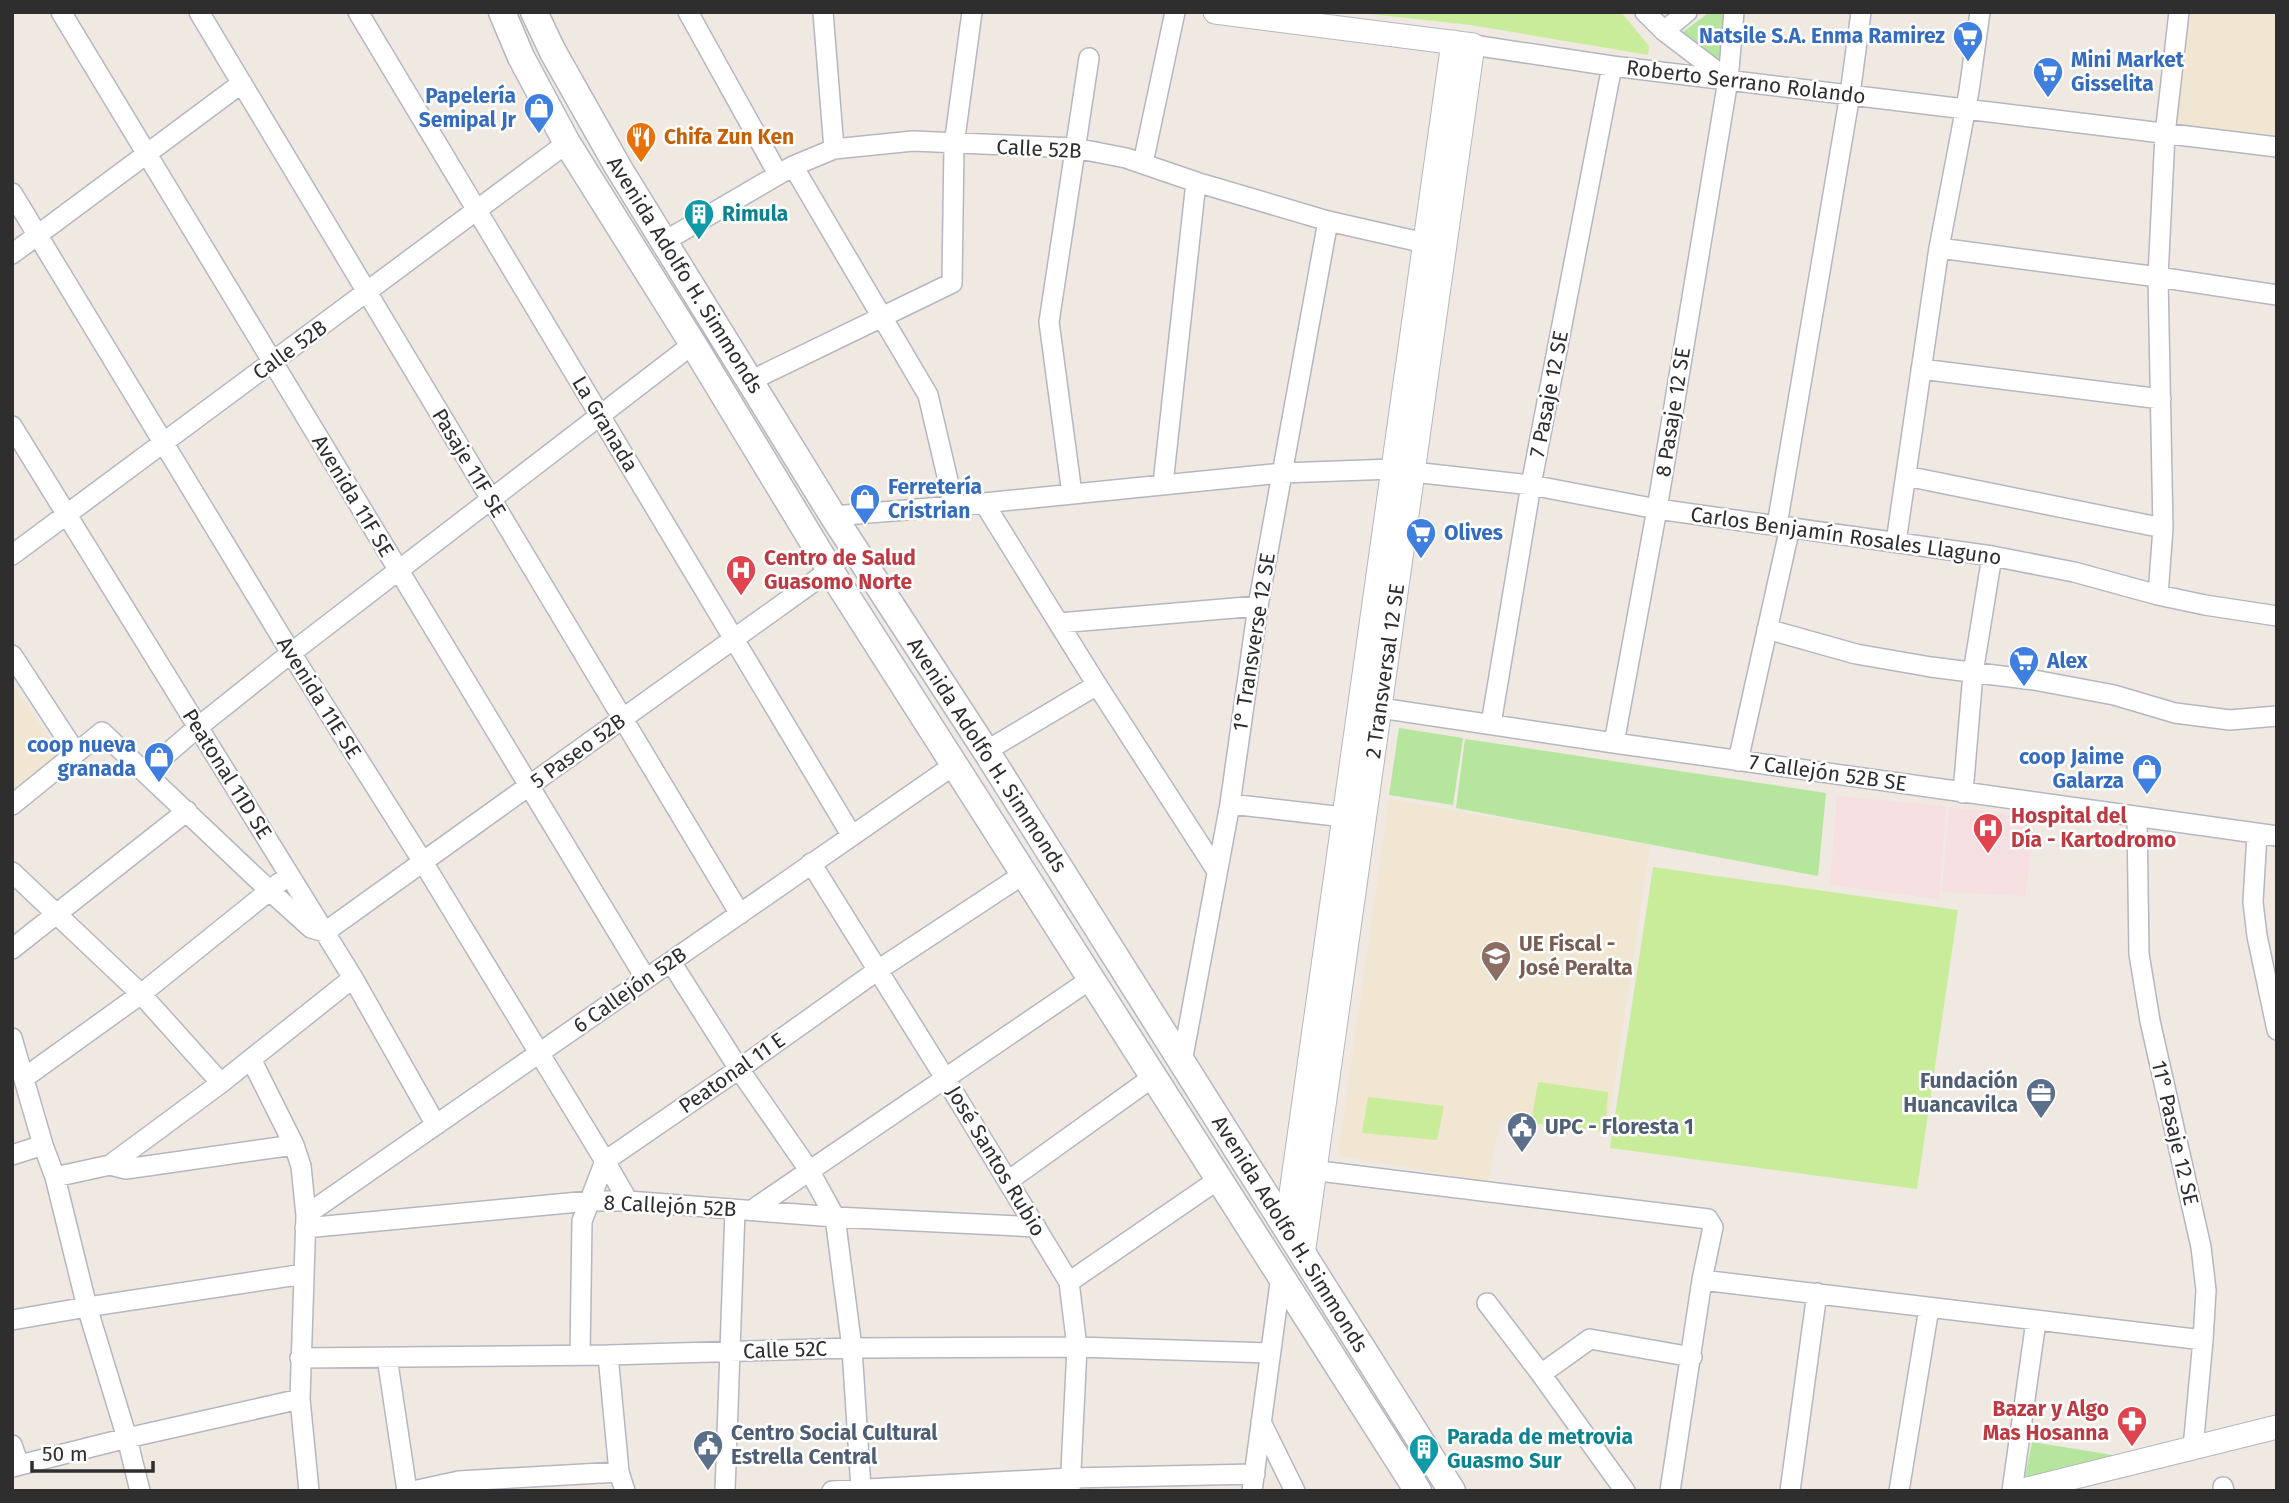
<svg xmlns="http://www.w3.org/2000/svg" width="2289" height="1503" font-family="'Fira Sans',sans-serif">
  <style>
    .education { fill: #f0e6d1 }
    .medical { fill: #f5dfe0 }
    .green { fill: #b6e59e }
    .pitch { fill: #c9ec9a }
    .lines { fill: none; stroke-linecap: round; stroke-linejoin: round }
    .minor-casing { stroke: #b4b7c1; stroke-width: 22 }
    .tertiary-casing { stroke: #b4b7c1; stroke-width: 25 }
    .secondary-casing { stroke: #b4b7c1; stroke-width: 29 }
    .minor { stroke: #fff; stroke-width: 19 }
    .tertiary { stroke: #fff; stroke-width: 23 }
    .secondary { stroke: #fff; stroke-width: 26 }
    .labels { text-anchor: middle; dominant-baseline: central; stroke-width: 5; stroke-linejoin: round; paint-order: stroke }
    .shop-label { font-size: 21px; font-weight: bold; fill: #366cbe; stroke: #fff; text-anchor: end }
    .street-label { font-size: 21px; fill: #2e2e2e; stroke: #fff }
    .food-label { font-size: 21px; font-weight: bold; fill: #c56008; stroke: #fff; text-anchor: start }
    .culture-label { font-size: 21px; font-weight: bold; fill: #0d838f; stroke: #fff; text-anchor: start }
    .health-label { font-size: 21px; font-weight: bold; fill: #be3a42; stroke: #fff; text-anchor: start }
    .education-label { font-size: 21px; font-weight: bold; fill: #785e54; stroke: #fff; text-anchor: start }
    .service-label { font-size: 21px; font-weight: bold; fill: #4e5e75; stroke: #fff; text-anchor: start }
  </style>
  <rect width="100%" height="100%" fill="#efe9e1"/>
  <path class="education" d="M 2188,12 L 2277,12 L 2277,135 L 2176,126 Z
    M 12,683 L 62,757 L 12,794 Z
    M 1389,799 L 1650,845 L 1607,1133 L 1500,1121 L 1488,1182 L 1338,1155 Z"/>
  <path class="medical" d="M 1837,796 L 1946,806 L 1939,899 L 1830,885 Z
    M 1949,807 L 2036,817 L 2025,896 L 1942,892 Z"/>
  <path class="green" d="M 1710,12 L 1724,12 L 1719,64 L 1680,34 Z
    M 1399,728 L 1463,738 L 1453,805 L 1389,795 Z
    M 1465,739 L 1826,793 L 1818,876 L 1456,808 Z
    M 2032,1442 L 2119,1456 L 2025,1478 Z"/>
  <path class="pitch" d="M 1351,12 L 1621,12 L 1649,46 L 1648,55 L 1471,25 Z
    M 1653,867 L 1958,910 L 1917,1189 L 1610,1148 Z
    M 1538,1082 L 1608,1092 L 1605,1131 L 1531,1123 Z
    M 1368,1097 L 1444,1106 L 1437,1140 L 1362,1133 Z"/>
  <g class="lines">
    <g class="minor-casing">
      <path id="minor" d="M 61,12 L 646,979
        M 199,12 L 740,914
        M 358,12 L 852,836
        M 688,12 L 778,174
        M 823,12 L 834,149
        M 1645,12 L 1664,31 L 1727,79
        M 1664,31 L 1687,12
        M 1473,45 L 1612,66 L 2277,147
        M 1143,163 L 1175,12
        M 793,166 L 928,395 L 954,506
        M 12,193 L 291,653 L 423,862 L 605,1161 L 628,1201
        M 665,241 L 793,166 L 834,149 L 913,141 L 1075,148 L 1126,158 L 1196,182 L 1328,221 L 1425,243
        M 1939,248 L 2158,277 L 2277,295
        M 12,254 L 242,83
        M 1921,369 L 2161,399
        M 750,381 L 952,283 L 954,145 L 972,12
        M 12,426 L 353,978 L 436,1125
        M 1413,472 L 1531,485 L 1657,509 L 1992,556 L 2074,572 L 2158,595 L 2205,605 L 2277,616
        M 1906,476 L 2163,528
        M 1163,484 L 1196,182
        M 1072,494 L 1049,322 L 1089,58
        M 984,503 L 1097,685 L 1217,871
        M 833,516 L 954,506 L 1282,473 L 1393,469
        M 1777,525 L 1850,94 L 1861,12
        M 1896,542 L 1939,248 L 1969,91 L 1980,12
        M 12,555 L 567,143
        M 2158,595 L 2163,528 L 2158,277 L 2165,134 L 2179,12
        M 1059,623 L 1258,606
        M 1767,629 L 1856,654 L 1931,667 L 2034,680 L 2114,695 L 2175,713 L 2230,720 L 2277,716
        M 12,655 L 76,753
        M 1380,708 L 1614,743 L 2277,836
        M 1491,724 L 1531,485 L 1612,66
        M 1614,743 L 1657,509 L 1728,80 L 1734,12
        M 986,751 L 1097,685
        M 1738,761 L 1790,527
        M 146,772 L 198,727 L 291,653 L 693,344
        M 1963,793 L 1973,673 L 1992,556
        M 1230,804 L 1344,817
        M 12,805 L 102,732 L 270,891 L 311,928 L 325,932 L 830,570
        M 2137,818 L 2139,954 L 2150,1021 L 2201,1247 L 2206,1290 L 2203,1340 L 2193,1448
        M 2257,834 L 2253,902 L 2257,936 L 2277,1030
        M 811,863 L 945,1078 L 1069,1282 L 1077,1347 L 1070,1491
        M 12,872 L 141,994 L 221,1083
        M 12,949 L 187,811
        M 671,962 L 739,1069 L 809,1170 L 835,1217 L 852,1348 L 861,1489
        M 12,1038 L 43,1145 L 55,1177 L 87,1307 L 127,1438 L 140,1491
        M 251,1059 L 294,1145 L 301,1166 L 306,1215 L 300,1399 L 309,1491
        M 1182,1062 L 1230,804 L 1258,606 L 1328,221
        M 24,1078 L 141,994 L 279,883
        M 12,1155 L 43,1145
        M 110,1165 L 221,1083 L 353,978
        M 1303,1169 L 1708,1219 L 1713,1227 L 1702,1280 L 1670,1491
        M 55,1177 L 110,1165 L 126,1169 L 294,1145
        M 1008,1181 L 1153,1077
        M 752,1210 L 1091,979
        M 306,1215 L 954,765
        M 305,1228 L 589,1201 L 628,1201 L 835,1217 L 1036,1227
        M 1702,1280 L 2203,1340
        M 1069,1282 L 1219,1179
        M 1487,1303 L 1541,1374 L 1625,1491
        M 12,1320 L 87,1307 L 304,1274
        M 580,1355 L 582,1221 L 605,1161 L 739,1069 L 878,970 L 1024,874
        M 608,1355 L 619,1472 L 625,1491
        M 387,1357 L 407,1491
        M 300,1358 L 608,1355 L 852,1348 L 1077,1347 L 1270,1353
        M 1541,1374 L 1590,1339 L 1692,1357
        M 1261,1422 L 1295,1491
        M 12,1445 L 19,1465
        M 12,1467 L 127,1438 L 300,1399
        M 2223,1487 L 2224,1491
        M 413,1491 L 459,1481 L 619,1472
        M 725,1491 L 735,1210
        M 832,1491 L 1070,1478 L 1255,1474
        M 1252,1491 L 1281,1276
        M 1790,1491 L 1817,1293
        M 1899,1491 L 1929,1308
        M 2012,1491 L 2036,1321"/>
    </g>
    <g class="tertiary-casing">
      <path id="tertiary" d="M 1215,12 L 1473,45 L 1303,1255
        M 1286,1229 L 1453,42
        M 2019,1491 L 2277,1427"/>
    </g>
    <g class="secondary-casing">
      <path id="secondary" d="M 502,12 L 521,57 L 567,143 L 693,344 L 830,570 L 1418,1491
        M 534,12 L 553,52 L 618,167 L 833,516 L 986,751 L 1452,1491"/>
    </g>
    <use href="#minor" class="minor"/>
    <use href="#tertiary" class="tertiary"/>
    <use href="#secondary" class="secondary"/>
  </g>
  <defs>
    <g id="supermarket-pin" transform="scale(1.575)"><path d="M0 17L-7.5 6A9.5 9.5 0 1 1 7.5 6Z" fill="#3f7fe0" stroke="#fff"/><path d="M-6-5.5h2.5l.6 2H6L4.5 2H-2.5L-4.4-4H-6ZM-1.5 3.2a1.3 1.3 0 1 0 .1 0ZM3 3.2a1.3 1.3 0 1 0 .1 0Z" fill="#fff"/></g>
    <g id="shop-pin" transform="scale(1.575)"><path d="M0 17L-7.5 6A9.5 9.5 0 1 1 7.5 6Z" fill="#3f7fe0" stroke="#fff"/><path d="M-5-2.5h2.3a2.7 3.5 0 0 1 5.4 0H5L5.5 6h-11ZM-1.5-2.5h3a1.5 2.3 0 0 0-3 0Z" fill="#fff"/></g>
    <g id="restaurant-pin" transform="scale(1.575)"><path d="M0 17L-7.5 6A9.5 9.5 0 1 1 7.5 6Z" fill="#e8710a" stroke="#fff"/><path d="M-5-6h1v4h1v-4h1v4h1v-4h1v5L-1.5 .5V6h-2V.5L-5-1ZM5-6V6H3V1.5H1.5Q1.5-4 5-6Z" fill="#fff"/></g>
    <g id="building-pin" transform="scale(1.575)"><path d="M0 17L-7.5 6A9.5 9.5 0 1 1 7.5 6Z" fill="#0f9aa8" stroke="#fff"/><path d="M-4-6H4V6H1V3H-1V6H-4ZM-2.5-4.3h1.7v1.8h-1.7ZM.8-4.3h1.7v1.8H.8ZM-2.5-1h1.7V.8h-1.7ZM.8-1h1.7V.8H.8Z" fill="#fff"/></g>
    <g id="hospital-pin" transform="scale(1.575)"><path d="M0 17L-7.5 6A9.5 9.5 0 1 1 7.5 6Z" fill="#e0444e" stroke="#fff"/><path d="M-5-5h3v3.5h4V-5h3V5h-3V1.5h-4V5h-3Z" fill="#fff"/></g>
    <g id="school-pin" transform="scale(1.575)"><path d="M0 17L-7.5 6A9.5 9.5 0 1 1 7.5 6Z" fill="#8d6e63" stroke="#fff"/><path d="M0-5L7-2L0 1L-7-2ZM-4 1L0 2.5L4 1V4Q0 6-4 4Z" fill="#fff"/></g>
    <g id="office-pin" transform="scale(1.575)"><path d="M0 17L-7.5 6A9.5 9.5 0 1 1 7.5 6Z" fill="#5c6f8a" stroke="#fff"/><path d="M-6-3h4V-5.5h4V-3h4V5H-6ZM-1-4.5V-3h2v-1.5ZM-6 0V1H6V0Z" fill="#fff"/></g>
    <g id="civic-pin" transform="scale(1.575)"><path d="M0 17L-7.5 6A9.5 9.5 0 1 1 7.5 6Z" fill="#5c6f8a" stroke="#fff"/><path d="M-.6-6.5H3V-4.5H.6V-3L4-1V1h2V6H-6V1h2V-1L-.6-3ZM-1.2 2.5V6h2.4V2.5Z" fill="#fff"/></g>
    <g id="pharmacy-pin" transform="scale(1.575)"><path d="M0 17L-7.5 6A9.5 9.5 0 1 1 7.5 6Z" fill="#e0444e" stroke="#fff"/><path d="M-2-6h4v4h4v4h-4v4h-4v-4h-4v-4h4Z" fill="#fff"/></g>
  </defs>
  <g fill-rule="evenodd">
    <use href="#supermarket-pin" x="1968" y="36"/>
    <use href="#supermarket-pin" x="2048" y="72"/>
    <use href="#shop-pin" x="539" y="108"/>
    <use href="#restaurant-pin" x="641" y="137"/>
    <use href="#building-pin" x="699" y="214"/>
    <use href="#shop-pin" x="865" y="499"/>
    <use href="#supermarket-pin" x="1421" y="533"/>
    <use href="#hospital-pin" x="741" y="570"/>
    <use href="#supermarket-pin" x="2024" y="661"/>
    <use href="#shop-pin" x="159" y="757"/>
    <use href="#shop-pin" x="2147" y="769"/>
    <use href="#hospital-pin" x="1988" y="828"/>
    <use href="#school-pin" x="1496" y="956"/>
    <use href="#office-pin" x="2041" y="1093"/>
    <use href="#civic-pin" x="1522" y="1127"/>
    <use href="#pharmacy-pin" x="2132" y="1421"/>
    <use href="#civic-pin" x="708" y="1445"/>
    <use href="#building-pin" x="1424" y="1449"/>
  </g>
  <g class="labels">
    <g class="shop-label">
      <text x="1945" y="36">Natsile S.A. Enma Ramirez</text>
      <text x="2071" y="60" text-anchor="start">Mini Market<tspan x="2071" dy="24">Gisselita</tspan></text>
      <text x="516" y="96">Papelería<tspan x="516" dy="24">Semipal Jr</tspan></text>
      <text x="888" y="487" text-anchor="start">Ferretería<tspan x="888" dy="24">Cristrian</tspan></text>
      <text x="1444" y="533" text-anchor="start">Olives</text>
      <text x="2047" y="661" text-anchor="start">Alex</text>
      <text x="136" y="745">coop nueva<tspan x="136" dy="24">granada</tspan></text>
      <text x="2124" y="757">coop Jaime<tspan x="2124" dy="24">Galarza</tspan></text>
    </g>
    <g class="street-label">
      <text transform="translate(1746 82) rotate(7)">Roberto Serrano Rolando</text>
      <text transform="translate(1039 149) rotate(3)">Calle 52B</text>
      <text transform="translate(685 275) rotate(58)">Avenida Adolfo H. Simmonds</text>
      <text transform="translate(290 350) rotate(-36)">Calle 52B</text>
      <text transform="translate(1549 394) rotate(-79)">7 Pasaje 12 SE</text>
      <text transform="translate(1673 412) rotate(-81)">8 Pasaje 12 SE</text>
      <text transform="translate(605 424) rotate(59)">La Granada</text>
      <text transform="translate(469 463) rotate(59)">Pasaje 11F SE</text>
      <text transform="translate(353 496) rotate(59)">Avenida 11F SE</text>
      <text transform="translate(1846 536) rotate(8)">Carlos Benjamín Rosales Llaguno</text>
      <text transform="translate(1254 642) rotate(-81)">1° Transverse 12 SE</text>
      <text transform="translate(1385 671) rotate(-82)">2 Transversal 12 SE</text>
      <text transform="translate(319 698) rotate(58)">Avenida 11E SE</text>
      <text transform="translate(578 751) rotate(-36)">5 Paseo 52B</text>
      <text transform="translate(987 755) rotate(57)">Avenida Adolfo H. Simmonds</text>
      <text transform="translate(1828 773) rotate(8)">7 Callejón 52B SE</text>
      <text transform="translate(227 774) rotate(58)">Peatonal 11D SE</text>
      <text transform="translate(630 990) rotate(-35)">6 Callejón 52B</text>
      <text transform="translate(732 1073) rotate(-35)">Peatonal 11 E</text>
      <text transform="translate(2175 1133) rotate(77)">11° Pasaje 12 SE</text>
      <text transform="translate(996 1161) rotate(59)">José Santos Rubio</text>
      <text transform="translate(670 1206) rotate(3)">8 Callejón 52B</text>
      <text transform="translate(1290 1234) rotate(58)">Avenida Adolfo H. Simmonds</text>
      <text transform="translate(785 1350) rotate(-2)">Calle 52C</text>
    </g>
    <g class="food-label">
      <text x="664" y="137">Chifa Zun Ken</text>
    </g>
    <g class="culture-label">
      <text x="722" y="214">Rimula</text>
      <text x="1447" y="1437">Parada de metrovia<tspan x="1447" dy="24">Guasmo Sur</tspan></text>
    </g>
    <g class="health-label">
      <text x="764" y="558">Centro de Salud<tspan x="764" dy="24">Guasomo Norte</tspan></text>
      <text x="2011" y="816">Hospital del<tspan x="2011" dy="24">Día - Kartodromo</tspan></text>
      <text x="2109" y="1409" text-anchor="end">Bazar y Algo<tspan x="2109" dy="24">Mas Hosanna</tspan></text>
    </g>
    <g class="education-label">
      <text x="1519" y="944">UE Fiscal -<tspan x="1519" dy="24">José Peralta</tspan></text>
    </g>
    <g class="service-label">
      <text x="2018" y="1081" text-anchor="end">Fundación<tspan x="2018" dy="24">Huancavilca</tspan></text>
      <text x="1545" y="1127">UPC - Floresta 1</text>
      <text x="731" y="1433">Centro Social Cultural<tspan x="731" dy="24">Estrella Central</tspan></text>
    </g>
  </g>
  <rect width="2289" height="1503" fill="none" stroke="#2e2e2e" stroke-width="28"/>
  <path d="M32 1461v10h121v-10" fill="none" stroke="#2e2e2e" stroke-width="3.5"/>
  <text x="42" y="1461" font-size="21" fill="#2e2e2e" stroke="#ffffff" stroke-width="5" paint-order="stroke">50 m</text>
</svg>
